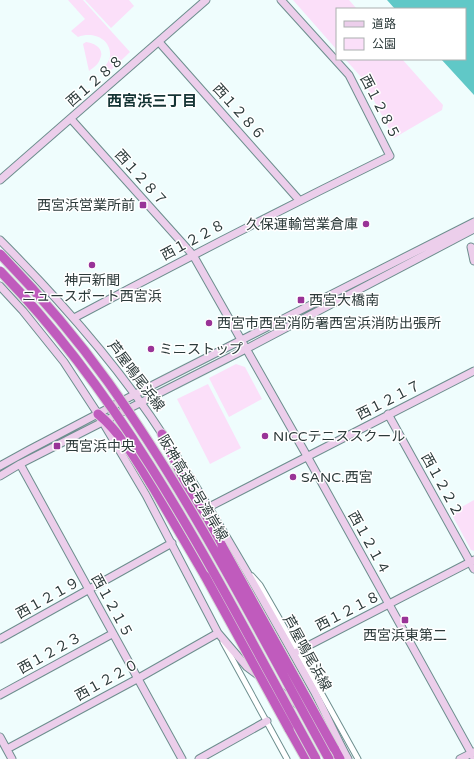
<svg xmlns="http://www.w3.org/2000/svg" width="474" height="759" font-family="'Varela Round','Noto Sans JP',sans-serif">
  <style>
    .green { fill: #fbdff9 }
    .water { fill: #60c8c7 }
    .lines { fill: none; stroke-linecap: round; stroke-linejoin: round }
    .street-casing { stroke: #6d8e8e; stroke-width: 7 }
    .secondary-casing { stroke: #6d8e8e; stroke-width: 9 }
    .highway-casing { stroke: #d5d8d8; stroke-width: 11 }
    .street { stroke: #fff; stroke-width: 5 }
    .secondary { stroke: #ecceeb; stroke-width: 7 }
    .highway { stroke: #c05bbd; stroke-width: 9 }
    .highway-bridge-casing { stroke: #d5d8d8; stroke-width: 11; stroke-linecap: butt }
    .highway-bridge { stroke: #c05bbd; stroke-width: 9 }
    .poi-dot { fill: #993397; stroke: #fff; stroke-width: 1.5 }
    .labels { text-anchor: middle; dominant-baseline: central; stroke-width: 3; stroke-linejoin: round; paint-order: stroke }
    .street-label { font-size: 14px; fill: #2c3a3a; stroke: #fff }
    .poi-label { font-size: 14px; fill: #2c3a3a; stroke: #fff; text-anchor: start }
    .neighbourhood-label { font-size: 15px; font-weight: bold; fill: #153535; stroke: #fff }
  </style>
  <rect width="100%" height="100%" fill="#effdfd"/>
  <path class="green" d="M 68,0 L 83,0 L 130,52 L 110,71 L 105,66 C 107,64 109,60 110,57 C 112,39 93,31 78,37 L 71,31 L 85,19 Z
    M 85,0 L 129,0 L 134,6 L 111,28 Z
    M 293,0 L 349,0 L 357,9 L 337,9 L 337,50 Z
    M 86,42 C 95,43 105,49 100,59 C 99,64 93,68 89,71 L 83,44 Z
    M 345,59 L 402,59 L 443,105 L 442,110 L 394,138 L 362,78 Z
    M 236,364 L 245,367 L 262,399 L 229,417 L 209,378 Z
    M 208,384 L 241,448 L 210,464 L 177,399 Z
    M 474,500 L 474,551 L 471,550 L 451,513 Z"/>
  <path class="water" d="M 387,0 L 474,0 L 474,95 L 441,59 L 465,59 L 465,9 L 395,9 Z"/>
  <g class="lines">
    <g class="street-casing">
      <path id="street" d="M 252,576 L 260,585 L 298,651 L 358,759
        M 223,642 L 287,759"/>
    </g>
    <g class="secondary-casing">
      <path id="secondary" d="M 159,42 L 299,200
        M 71,119 L 193,255 L 307,456 L 474,758
        M 0,180 L 206,0
        M 0,240 C 61,301 118,365 165,438
        M 471,247 L 474,261
        M 0,286 L 23,311 L 64,362 L 98,414 L 146,495 L 218,633 L 247,667 L 316,718
        M 74,318 C 179,262 284,208 390,156 L 349,75 L 281,0
        M 388,414 L 474,569
        M 177,457 C 226,533 270,612 314,691 C 326,714 336,737 348,759
        M 20,464 L 182,759
        M 0,466 L 29,450 L 147,388 L 474,222
        M 0,476 L 20,464 L 246,349 L 474,229
        M 209,507 L 474,371
        M 0,639 L 172,543
        M 298,651 L 474,560
        M 0,695 L 112,634
        M 0,737 L 12,759
        M 7,749 L 137,679 L 218,633
        M 199,759 L 267,721
        M 460,759 L 474,752"/>
    </g>
    <g class="highway-casing">
      <path id="highway" d="M 98,414 C 122,434 138,463 154,489 C 171,518 188,547 205,576
        M 162,434 L 186,484 L 207,517 L 222,546
        M 289,729 L 306,759
        M 334,748 L 340,759"/>
    </g>
    <use href="#street" class="street"/>
    <use href="#secondary" class="secondary"/>
    <use href="#highway" class="highway"/>
    <g class="highway-bridge-casing">
      <path id="highway-bridge" d="M 0,254 C 39,294 75,336 108,382 C 192,500 259,632 329,759
        M 0,271 C 135,409 223,591 316,759
        M 222,546 L 334,748
        M 205,576 L 289,729"/>
    </g>
    <use href="#highway-bridge" class="highway-bridge"/>
  </g>
  <g class="poi-dot">
    <rect x="139" y="201" width="8" height="8" rx="2"/>
    <circle cx="366" cy="224" r="4"/>
    <circle cx="92" cy="265" r="4"/>
    <rect x="297" y="296" width="8" height="8" rx="2"/>
    <circle cx="209" cy="323" r="4"/>
    <circle cx="151" cy="349" r="4"/>
    <circle cx="265" cy="436" r="4"/>
    <rect x="53" y="442" width="8" height="8" rx="2"/>
    <circle cx="293" cy="477" r="4"/>
    <rect x="401" y="616" width="8" height="8" rx="2"/>
  </g>
  <g class="labels">
    <g class="street-label">
      <text transform="translate(95 81) rotate(-41)">西１２８８</text>
      <text transform="translate(380 107) rotate(63)">西１２８５</text>
      <text transform="translate(239 112) rotate(48)">西１２８６</text>
      <text transform="translate(141 178) rotate(48)">西１２８７</text>
      <text transform="translate(193 240) rotate(-28)">西１２２８</text>
      <text transform="translate(136 376) rotate(53)">芦屋鳴尾浜線</text>
      <text transform="translate(389 400) rotate(-27)">西１２１７</text>
      <text transform="translate(442 485) rotate(61)">西１２２２</text>
      <text transform="translate(193 488) rotate(59)">阪神高速5号湾岸線</text>
      <text transform="translate(369 543) rotate(61)">西１２１４</text>
      <text transform="translate(48 598) rotate(-29)">西１２１９</text>
      <text transform="translate(112 606) rotate(61)">西１２１５</text>
      <text transform="translate(348 611) rotate(-27)">西１２１８</text>
      <text transform="translate(50 653) rotate(-29)">西１２２３</text>
      <text transform="translate(307 653) rotate(61)">芦屋鳴尾浜線</text>
      <text transform="translate(107 680) rotate(-29)">西１２２０</text>
    </g>
    <g class="poi-label">
      <text x="135" y="205" text-anchor="end">西宮浜営業所前</text>
      <text x="358" y="224" text-anchor="end">久保運輸営業倉庫</text>
      <text x="92" y="280" text-anchor="middle">神戸新聞<tspan x="92" dy="16">ニュースポート西宮浜</tspan></text>
      <text x="309" y="300">西宮大橋南</text>
      <text x="217" y="323">西宮市西宮消防署西宮浜消防出張所</text>
      <text x="159" y="349">ミニストップ</text>
      <text x="273" y="436">NICCテニススクール</text>
      <text x="65" y="446">西宮浜中央</text>
      <text x="301" y="477">SANC.西宮</text>
      <text x="405" y="635" text-anchor="middle">西宮浜東第二</text>
    </g>
    <g class="neighbourhood-label">
      <text x="152" y="101">西宮浜三丁目</text>
    </g>
  </g>
  <rect x="336" y="8" width="130" height="52" fill="#ffffff" stroke="#abb0b0"/>
  <rect x="344" y="21" width="20" height="6" fill="#ecceeb" stroke="#abb0b0"/>
  <text x="372" y="28" font-size="12" fill="#2c3a3a">道路</text>
  <rect x="344" y="38" width="20" height="12" fill="#fbdff9" stroke="#abb0b0"/>
  <text x="372" y="48" font-size="12" fill="#2c3a3a">公園</text>
</svg>
